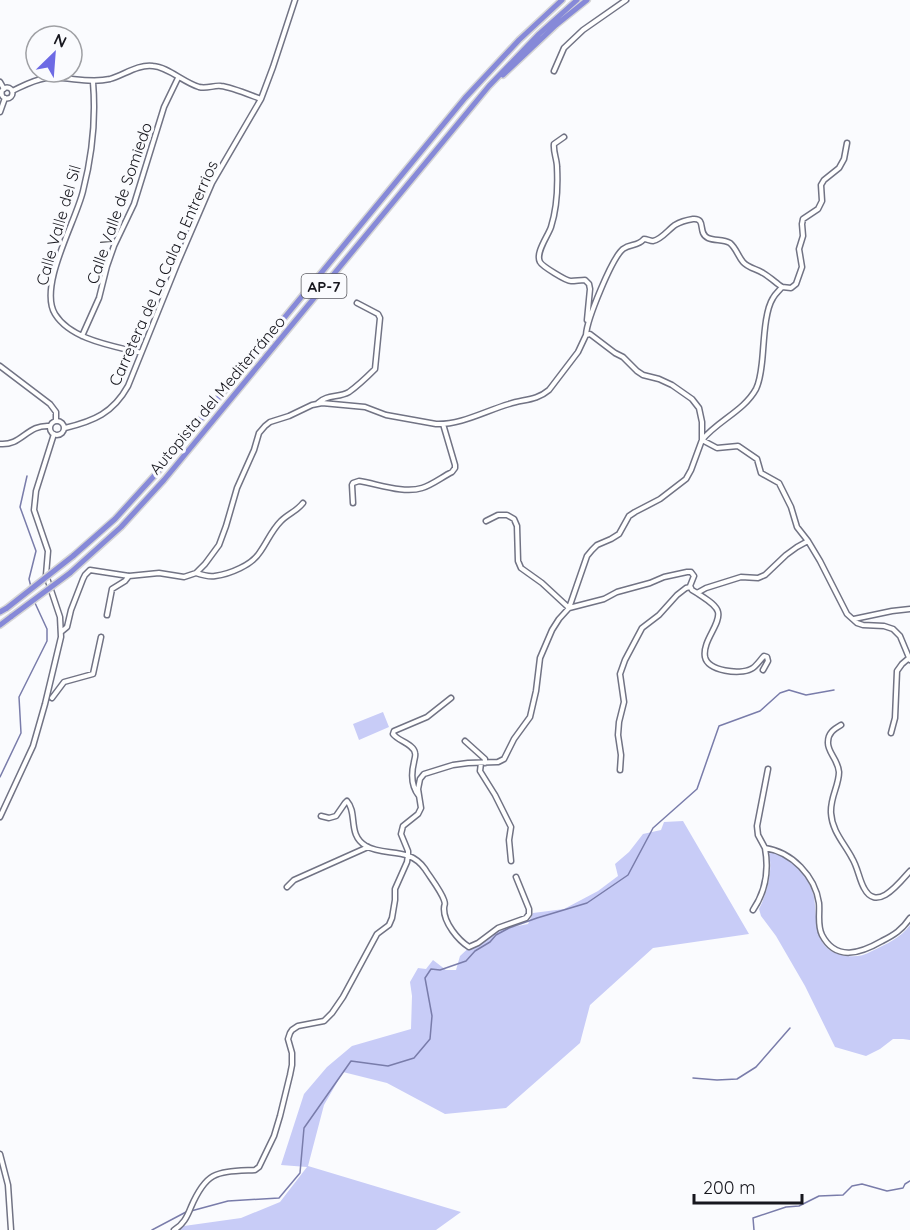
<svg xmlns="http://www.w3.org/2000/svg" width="910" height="1230" font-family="Quicksand,sans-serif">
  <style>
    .green { fill: #c8ccf7 }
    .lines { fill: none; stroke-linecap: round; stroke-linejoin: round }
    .stream { stroke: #797caa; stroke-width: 1.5 }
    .minor-casing { stroke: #717384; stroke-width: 7 }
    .highway-casing { stroke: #d5d5d6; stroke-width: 8 }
    .minor { stroke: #fff; stroke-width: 4 }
    .highway { stroke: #8689d8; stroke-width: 5 }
    .highway-bridge-casing { stroke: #d5d5d6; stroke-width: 8; stroke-linecap: butt }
    .highway-bridge { stroke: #8689d8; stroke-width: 5 }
    .labels { text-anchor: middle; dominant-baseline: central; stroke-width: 6; stroke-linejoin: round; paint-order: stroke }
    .shield { fill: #fafbfe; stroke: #5b5b61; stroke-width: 1.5 }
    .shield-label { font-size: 15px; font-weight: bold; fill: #17171e }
    .street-label { font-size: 16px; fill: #17171e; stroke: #fafbfe }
  </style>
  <rect width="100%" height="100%" fill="#fafbfe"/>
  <path class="green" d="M 383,712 L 389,727 L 359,740 L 353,724 Z
    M 683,821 L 749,934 L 653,948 L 590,1005 L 580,1043 L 506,1108 L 445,1114 L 387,1083 L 343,1072 L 324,1105 L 308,1166 L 461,1212 L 436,1230 L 178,1230 L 184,1226 L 241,1218 L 280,1202 L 307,1167 L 281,1165 L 304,1094 L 327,1067 L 352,1046 L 411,1029 L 412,996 L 410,982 L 418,968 L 426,969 L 433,960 L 446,970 L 456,970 L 460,956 L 474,943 L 494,931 L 528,924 L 533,913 L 564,909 L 598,891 L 618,876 L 615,864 L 629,852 L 643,834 L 661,830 L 664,822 Z
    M 772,852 C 785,857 797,863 805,876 C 809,882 812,890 814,897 C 818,921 812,951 846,956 C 856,957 863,956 872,951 C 886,944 901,938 910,925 L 910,1040 L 903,1039 L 893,1039 L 880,1049 L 866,1056 L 835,1047 L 805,986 L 776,936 L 761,916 L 759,909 C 767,893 773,871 769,854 Z"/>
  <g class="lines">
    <path class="stream" d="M 27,476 L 20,507 L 36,551 L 29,579 L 31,587
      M 0,777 L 21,733 L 19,697 L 47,641 L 47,629 L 35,603
      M 693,1078 L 717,1080 L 737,1079 L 756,1067 L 790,1028
      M 191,1211 L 228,1201 L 279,1198 L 300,1173 L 304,1128 L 351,1061 L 388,1066 L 414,1058 L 430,1039 L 432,1016 L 425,978 L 431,969 L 440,970 L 466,961 L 475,951 L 490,942 L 496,935 L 509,928 L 537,918 L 587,903 L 628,875 L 653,828 L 697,789 L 719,726 L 760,711 L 780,693 L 789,690 L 806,695 L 834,690
      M 152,1230 L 186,1212
      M 754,1230 L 753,1218 L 786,1207 L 799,1206 L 819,1196 L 843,1195 L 852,1186 L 862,1184 L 887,1191 L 903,1188 L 905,1184 L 910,1181"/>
    <g class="minor-casing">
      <path id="minor" d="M 554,71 L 564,48 L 583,30 L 626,0
        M 0,82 L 4,89
        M 93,82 C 96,118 92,156 83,191 C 76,221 38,286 55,314 C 71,340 114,346 141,353
        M1.5 93a5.5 5.5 0 1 1 11 0a5.5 5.5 0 1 1-11 0Z
        M 12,91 C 23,86 33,80 46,78 C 68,76 88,84 110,79 C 124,75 138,64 153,66 C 168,67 183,82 199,87 C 207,89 214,85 221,86 C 231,87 250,95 261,99
        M 0,112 L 5,98
        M 564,137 L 554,144 C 553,152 557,159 557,167 C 558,187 557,208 551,227 C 548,236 535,253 540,262 C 542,266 566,281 571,281 C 576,281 580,280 585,280 L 589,284 L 590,289 L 587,320
        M 847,143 L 844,159 L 839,168 L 824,180 L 821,185 L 822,201 L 818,209 L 803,219 L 802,224 L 803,236 L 799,249 L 802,267 L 796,284 L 791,288 L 782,287 C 779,291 775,294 773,298 C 764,312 764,345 762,362 C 761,371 760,381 756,389 C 744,411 717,421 702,440 L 717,448 L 738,446 L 757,459 L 761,473 L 779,483 L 791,507 L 797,527 L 808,541 L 820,561 L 847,614 L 857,623 L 863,625 L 884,626 L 893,629 L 900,636 L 910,660
        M 586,335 C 587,319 612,258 623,249 C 631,243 637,247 644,239 C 647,239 650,241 653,241 C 661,240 669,229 675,225 C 680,222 687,220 693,219 C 707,218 697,233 708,238 C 715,241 723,239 730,243 C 736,248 738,256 743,262 C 748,268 757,269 763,273 C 770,277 776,283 782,287
        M 82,336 L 99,298 L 107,266 L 114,246 L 134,204 L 164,107 L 178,78
        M 0,366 L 50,404 L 56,412 L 56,420
        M 318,403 C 327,394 339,398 349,392 C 356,387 369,375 375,369 L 380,318 L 378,314 L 357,303
        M50 428a7 7 0 1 1 14 0a7 7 0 1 1-14 0Z
        M 65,428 C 94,421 113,413 128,386 L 178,262 L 212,183 L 261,99 L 273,67 L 295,0
        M 0,444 C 22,446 27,424 50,426
        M 353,503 L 352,485 L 353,483 L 359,481 C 378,484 404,494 422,488 C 432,485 442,477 452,472 L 455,468 L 455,465 L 443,424
        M 486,521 L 498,515 L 507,515 L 514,519 L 517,526 L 518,561 L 521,568 L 542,583 L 569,608 L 604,599 L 617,592 L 650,583 L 664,577 L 687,572 L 691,572 L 694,576 L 690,586 L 692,590 L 697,593 L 706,588 L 741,577 L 758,578 L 765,575 L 786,555 L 797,547 L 808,541
        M 196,573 C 202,575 209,577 215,576 C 230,574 252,565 260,552 C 268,541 271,531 281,521 C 288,514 297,511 303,503
        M 697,593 C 704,598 716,604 718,612 C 721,624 702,641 705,657 C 708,671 740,675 751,669 C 756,667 760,660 764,656 L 767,657 L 768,661 L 763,670
        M 107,615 L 112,589 L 125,581 L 129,576
        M 854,619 L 892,611 L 910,609
        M 61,632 L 67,627 L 71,610 L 83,579 L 85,575 L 90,570 L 129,576 L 159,573 L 184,577 L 196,573 L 205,564 L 219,545 L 226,526 L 237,488 L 254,450 L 259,433 L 265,426 L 270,422 L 289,416 L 312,405 L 322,403 L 365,407 L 386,415 L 436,424 C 461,425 485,411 509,404 C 523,399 536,401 549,390 L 578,352 L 586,335 L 590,334 L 615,353 L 623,357 L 637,371 L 643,375 L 659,379 L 672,385 L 692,399 L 699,408 L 702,422 L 702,440 L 691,470 L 686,479 L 660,499 L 635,512 L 629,516 L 619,534 L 611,539 L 597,545 L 592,550 L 587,556 L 569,608 L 559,619 L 552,630 L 540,658 L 536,691 L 530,717 L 514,739 L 504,759 L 498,762 L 468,763 L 453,765 L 424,774 L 420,779 L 418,789 L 421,808 L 418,814 L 403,826 L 401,834 L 408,851 L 408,855 L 407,862 L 395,889 L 395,900 L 392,918 L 389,925 L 377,934 L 343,997 L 332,1013 L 324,1021 L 298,1026 L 292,1030 L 290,1033 L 288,1039 L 292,1053 L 292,1065 L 290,1075 L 280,1116 L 274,1136 L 259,1167 L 255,1170 C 217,1172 207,1170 191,1207 C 187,1217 183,1225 174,1230
        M 52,698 L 64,682 L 93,674 L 101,637
        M 841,725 C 834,729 828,733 828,742 C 827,752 838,759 839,772 C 839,786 830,797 831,813 C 832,831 844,843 852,858 C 858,868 859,879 864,888 C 877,913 900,882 910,871
        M 891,733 L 895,718 L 897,671 L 902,664 L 909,658
        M 465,741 L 485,759 L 485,763
        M 481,763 L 480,771 L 495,795 L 511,827 L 509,840 L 511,861
        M 768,769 L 757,826 L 758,835 L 765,848 C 792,852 815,876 819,903 C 820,914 817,925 822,935 C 836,962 861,953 882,941 C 894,935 902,930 910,918
        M 620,770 L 621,755 L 618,735 L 619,722 L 624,702 L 620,674 L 625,660 L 642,628 L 659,615 L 677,595 L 686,588 L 690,587
        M 419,796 C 411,786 411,774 414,762 C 414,760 416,756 415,753 C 414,744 398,741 393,734 L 394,731 L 427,717 L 451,698
        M 321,816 L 329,818 L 336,816 L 345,803 L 347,801 C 358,813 347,835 366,846 C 385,857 409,846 425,869 C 430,877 441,891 444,900 C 446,906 444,903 444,909 C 444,923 458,940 469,947 L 478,943 L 498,928 L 526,918 L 529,914 L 529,909 L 516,877
        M 0,817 L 33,746 L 45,704 L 61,637 L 60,617 L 46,575 L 48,551 L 34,510 L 36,491 L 54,434
        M 287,887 L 294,880 L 368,847
        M 753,910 C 766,891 769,870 765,848
        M 0,1154 L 8,1185 L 11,1230"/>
    </g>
    <g class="highway-casing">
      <path id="highway" d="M 503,75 L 556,25 L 587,0
        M 73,556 L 115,519 L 155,475 L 465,98 L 519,40 L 562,0
        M 70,573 L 121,527 L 164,480 L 489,86 L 539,34 L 577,0
        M 0,612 L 7,608
        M 0,625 L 12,616"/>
    </g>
    <use href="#minor" class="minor"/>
    <use href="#highway" class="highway"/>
    <g class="highway-bridge-casing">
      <path id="highway-bridge" d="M 7,608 L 73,556
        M 12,616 L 70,573"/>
    </g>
    <use href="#highway-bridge" class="highway-bridge"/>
  </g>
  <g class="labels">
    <rect class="shield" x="301.5" y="274" width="45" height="24" rx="4.5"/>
    <g class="shield-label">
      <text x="324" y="286">AP-7</text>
    </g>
    <g class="street-label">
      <text transform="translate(119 203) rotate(-71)">Calle Valle de Somiedo</text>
      <text transform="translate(58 225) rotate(-74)">Calle Valle del Sil</text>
      <text transform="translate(163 273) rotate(-66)">Carretera de La Cala a Entrerrios</text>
      <text transform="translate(217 395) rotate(-50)">Autopista del Mediterráneo</text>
    </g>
  </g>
  <g transform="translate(54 54) rotate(25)"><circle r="28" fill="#fafbfe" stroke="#9fa0a4" stroke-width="1.5"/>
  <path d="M0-4.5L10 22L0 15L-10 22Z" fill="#6d6ae4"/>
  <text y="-9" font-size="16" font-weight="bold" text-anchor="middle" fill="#17171e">N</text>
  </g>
  <path d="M694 1194v9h108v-9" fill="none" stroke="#17171e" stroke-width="3"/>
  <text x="703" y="1194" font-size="18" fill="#17171e" stroke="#fafbfe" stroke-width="4.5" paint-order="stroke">200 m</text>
</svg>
